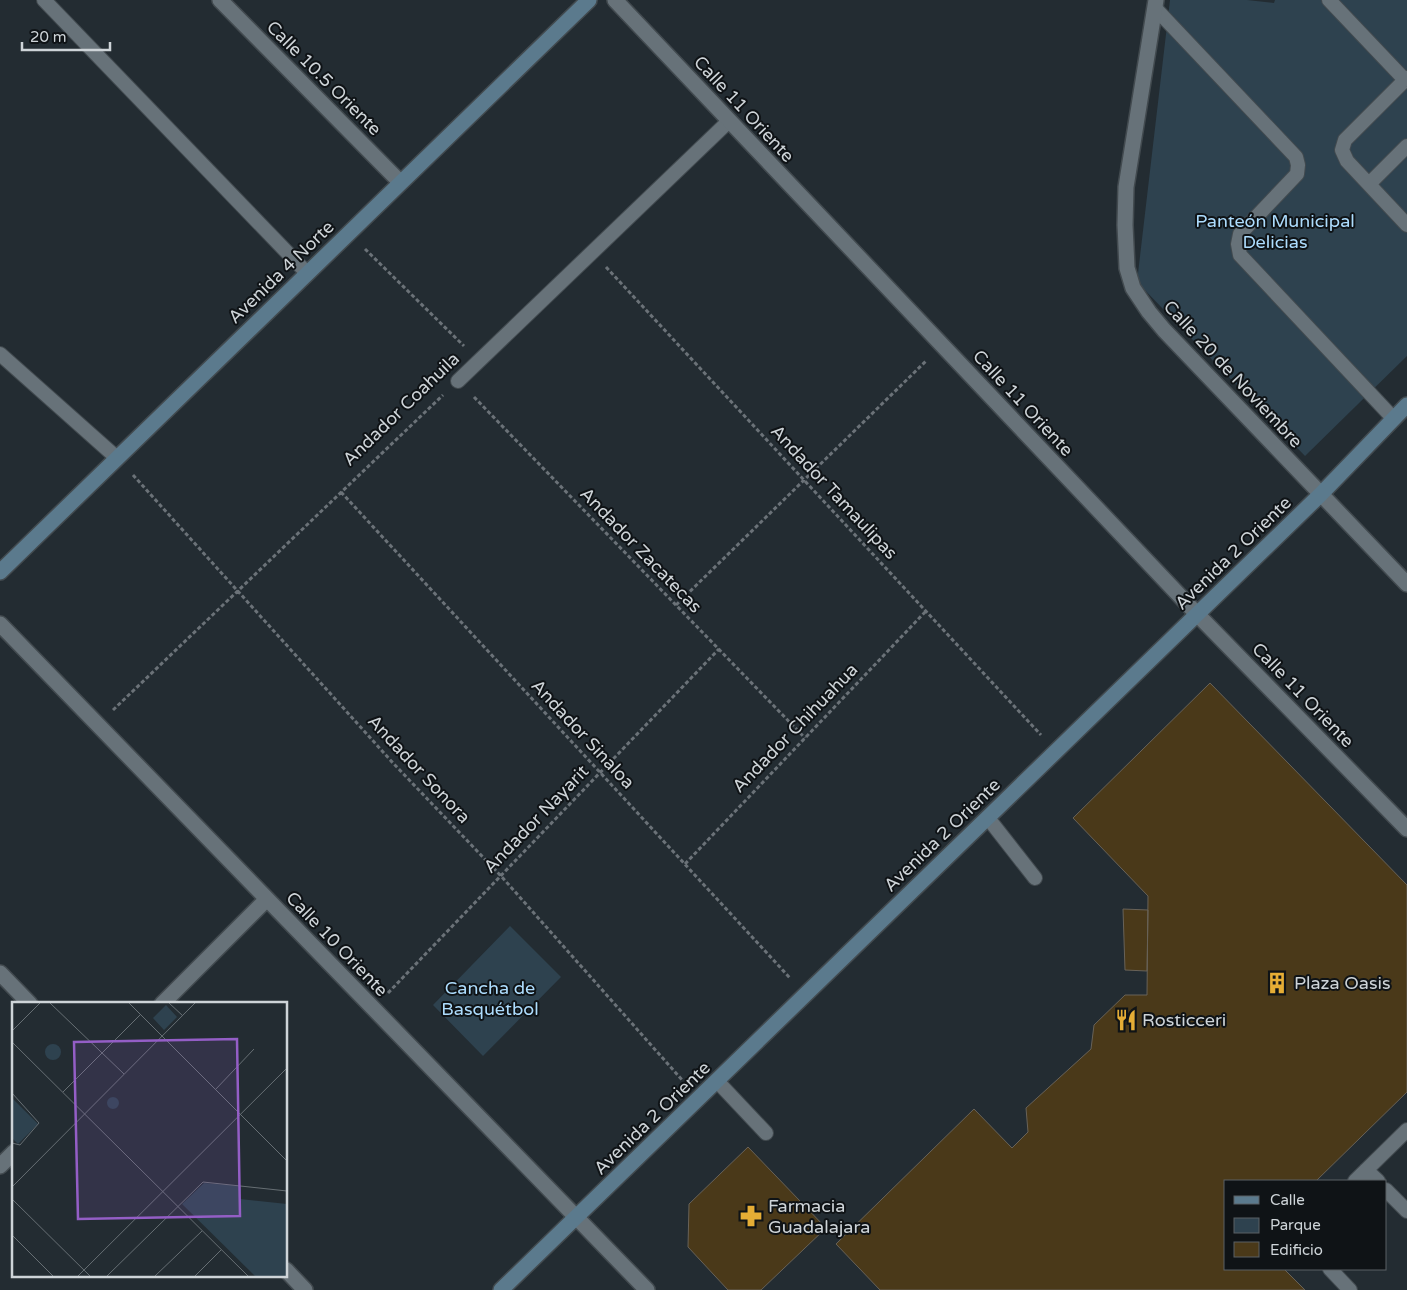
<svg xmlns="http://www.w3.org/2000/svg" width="1407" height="1290" font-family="'Varela Round',sans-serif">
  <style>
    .green { fill: #2e424f }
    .building { fill: #4a3919; stroke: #686258 }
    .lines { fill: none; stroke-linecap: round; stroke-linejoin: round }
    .lane-casing { stroke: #424a4f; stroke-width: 16 }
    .street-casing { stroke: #424a4f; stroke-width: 18 }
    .secondary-casing { stroke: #424a4f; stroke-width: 18 }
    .path { stroke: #6b7278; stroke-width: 3; stroke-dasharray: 4 2.5; stroke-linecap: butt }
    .lane { stroke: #677279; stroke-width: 14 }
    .street { stroke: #677279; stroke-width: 15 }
    .secondary { stroke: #5b7a8d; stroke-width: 15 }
    .labels { text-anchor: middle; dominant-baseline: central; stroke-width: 4; stroke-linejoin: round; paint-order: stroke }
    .street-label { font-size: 18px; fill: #ced4d8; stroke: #0f1316 }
    .park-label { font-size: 18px; fill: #addcfd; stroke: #0f1316 }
    .poi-label { font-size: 18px; fill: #ced4d8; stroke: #0f1316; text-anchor: start }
    .inset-road { fill: none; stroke: #676f74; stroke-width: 1 }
    .view { fill: #945ec6; fill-opacity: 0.15; stroke: #945ec6; stroke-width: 2.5 }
    .inset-edge { fill: none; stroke: #ced4d8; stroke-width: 2.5 }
  </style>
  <rect width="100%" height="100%" fill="#232c32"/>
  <path class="green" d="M 1170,0 L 1247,0 L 1274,3 L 1275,0 L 1407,0 L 1407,356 L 1305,456 L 1137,282 Z
    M 510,926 L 561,977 L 483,1056 L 433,1005 Z"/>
  <path class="building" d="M 1210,683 L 1407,885 L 1407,1092 L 1316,1181 L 1226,1181 L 1226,1269 L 1284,1269 L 1305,1290 L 880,1290 L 836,1244 L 974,1109 L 1012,1148 L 1028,1132 L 1026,1108 L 1091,1049 L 1094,1025 L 1125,995 L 1147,995 L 1148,896 L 1073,818 Z
    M 1123,909 L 1148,910 L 1147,971 L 1125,970 Z
    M 748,1147 L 826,1228 L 761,1290 L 728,1290 L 688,1247 L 689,1204 Z"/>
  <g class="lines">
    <g class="lane-casing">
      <path id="lane" d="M 44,0 L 307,273
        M 1329,0 L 1405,80
        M 1155,8 L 1296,157 L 1298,165 L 1297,174 L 1240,234 L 1238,244 L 1240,255 L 1393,418
        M 1407,78 L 1345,140 L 1342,150 L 1347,161 L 1407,225
        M 1369,184 L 1407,146
        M 0,354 L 117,458
        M 458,381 L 729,121
        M 988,818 L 1035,878
        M 717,1081 L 766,1133
        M 1366,1170 L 1378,1181
        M 1355,1181 L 1407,1130
        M 1386,1190 L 1407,1211
        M 1330,1269 L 1350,1290"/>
    </g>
    <g class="street-casing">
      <path id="street" d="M 220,0 L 400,182
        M 615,0 L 1197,614 L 1407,829
        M 1156,0 L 1126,187 L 1125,225 L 1127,268 L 1133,288 L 1149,312 L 1164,330 L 1407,584
        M 0,624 L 647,1290
        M 0,973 L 30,1004
        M 162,1004 L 267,899
        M 0,1166 L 14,1152
        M 286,1270 L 305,1290"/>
    </g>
    <g class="secondary-casing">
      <path id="secondary" d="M 0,572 L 589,0
        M 501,1290 L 1321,494 L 1407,405"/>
    </g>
    <path class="path" d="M 365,249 L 464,346
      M 606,267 L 1041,735
      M 474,397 L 805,738
      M 133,475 L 393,763 L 501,876 L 683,1081
      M 341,492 L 790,978
      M 676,605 L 926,361
      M 113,710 L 443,395
      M 685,864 L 926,611
      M 388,993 L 719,649"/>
    <use href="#lane" class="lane"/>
    <use href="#street" class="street"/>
    <use href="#secondary" class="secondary"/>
  </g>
  <defs>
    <g id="building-bare" transform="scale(1.725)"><path d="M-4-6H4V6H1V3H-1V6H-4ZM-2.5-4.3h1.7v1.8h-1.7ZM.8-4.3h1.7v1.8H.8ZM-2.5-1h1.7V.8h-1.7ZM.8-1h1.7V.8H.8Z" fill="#e5ad35" stroke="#0f1316" stroke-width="2.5" paint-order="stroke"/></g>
    <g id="restaurant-bare" transform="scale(1.725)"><path d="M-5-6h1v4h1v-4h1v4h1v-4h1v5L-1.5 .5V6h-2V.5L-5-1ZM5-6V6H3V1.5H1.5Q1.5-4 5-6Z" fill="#e5ad35" stroke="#0f1316" stroke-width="2.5" paint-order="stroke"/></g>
    <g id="pharmacy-bare" transform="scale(1.725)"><path d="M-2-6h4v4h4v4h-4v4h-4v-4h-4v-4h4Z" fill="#e5ad35" stroke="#0f1316" stroke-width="2.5" paint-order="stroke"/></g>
  </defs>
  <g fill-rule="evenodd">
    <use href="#building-bare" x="1277" y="983"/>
    <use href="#restaurant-bare" x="1126" y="1020"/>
    <use href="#pharmacy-bare" x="751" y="1216"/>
  </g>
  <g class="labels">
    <g class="street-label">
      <text transform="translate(324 78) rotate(45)">Calle 10.5 Oriente</text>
      <text transform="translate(744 109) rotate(47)">Calle 11 Oriente</text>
      <text transform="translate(281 272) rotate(-44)">Avenida 4 Norte</text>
      <text transform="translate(1233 374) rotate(47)">Calle 20 de Noviembre</text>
      <text transform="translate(1023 403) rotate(47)">Calle 11 Oriente</text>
      <text transform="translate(401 409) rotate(-44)">Andador Coahuila</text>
      <text transform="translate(834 492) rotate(47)">Andador Tamaulipas</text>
      <text transform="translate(641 550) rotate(46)">Andador Zacatecas</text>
      <text transform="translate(1233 553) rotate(-44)">Avenida 2 Oriente</text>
      <text transform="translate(1303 695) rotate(46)">Calle 11 Oriente</text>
      <text transform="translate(795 728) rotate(-46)">Andador Chihuahua</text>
      <text transform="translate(583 734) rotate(47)">Andador Sinaloa</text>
      <text transform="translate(419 769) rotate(47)">Andador Sonora</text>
      <text transform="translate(536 819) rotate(-46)">Andador Nayarit</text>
      <text transform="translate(942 835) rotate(-44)">Avenida 2 Oriente</text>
      <text transform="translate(337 944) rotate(46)">Calle 10 Oriente</text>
      <text transform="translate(652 1118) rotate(-44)">Avenida 2 Oriente</text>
    </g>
    <g class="park-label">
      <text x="1275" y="221">Panteón Municipal<tspan x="1275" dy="21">Delicias</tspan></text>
      <text x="490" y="988">Cancha de<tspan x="490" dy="21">Basquétbol</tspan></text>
    </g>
    <g class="poi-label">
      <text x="1294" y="983">Plaza Oasis</text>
      <text x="1142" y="1020">Rosticceri</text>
      <text x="768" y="1206">Farmacia<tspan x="768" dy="21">Guadalajara</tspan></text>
    </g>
  </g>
  <g transform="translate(12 1002)">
    <rect width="275" height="275" fill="#232c32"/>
    <path d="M 154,3 L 165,15 L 152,28 L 141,16 ZM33 50a8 8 0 1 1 16 0a8 8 0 1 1-16 0ZM95 101a6 6 0 1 1 12 0a6 6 0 1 1-12 0ZM 0,96 L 26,122 L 6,142 L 0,136 ZM 192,181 L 229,184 L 228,197 L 275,202 L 275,274 L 243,274 L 170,202 Z" fill="#2e424f"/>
    <path class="inset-road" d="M 38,1 L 112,72M 117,1 L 275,159M 157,1 L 171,14M 0,29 L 28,1M 0,40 L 236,274M 203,88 L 242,47M 51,90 L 129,12M 0,91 L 27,121 L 8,143 L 0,141M 0,185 L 183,1M 0,197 L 78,274M 0,233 L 41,274M 66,274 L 275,66M 95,274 L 191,180 L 275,189M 143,274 L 190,229M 183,274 L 209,248"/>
    <path class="view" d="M 225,37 L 228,214 L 66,217 L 62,40 Z"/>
    <rect width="275" height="275" class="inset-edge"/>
  </g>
  <rect x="1224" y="1180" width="162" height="90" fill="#0f1316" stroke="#5b6064"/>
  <rect x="1234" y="1196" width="25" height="8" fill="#5b7a8d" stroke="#5b6064"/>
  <text x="1270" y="1205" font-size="15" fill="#ced4d8">Calle</text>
  <rect x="1234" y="1218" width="25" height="15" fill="#2e424f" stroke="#5b6064"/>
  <text x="1270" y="1230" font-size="15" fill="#ced4d8">Parque</text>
  <rect x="1234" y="1242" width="25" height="15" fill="#4a3919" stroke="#5b6064"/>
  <text x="1270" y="1255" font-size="15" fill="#ced4d8">Edificio</text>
  <path d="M22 42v8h88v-8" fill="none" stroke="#ced4d8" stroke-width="2.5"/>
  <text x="30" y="42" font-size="15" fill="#ced4d8" stroke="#0f1316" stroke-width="4" paint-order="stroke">20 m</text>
</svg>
